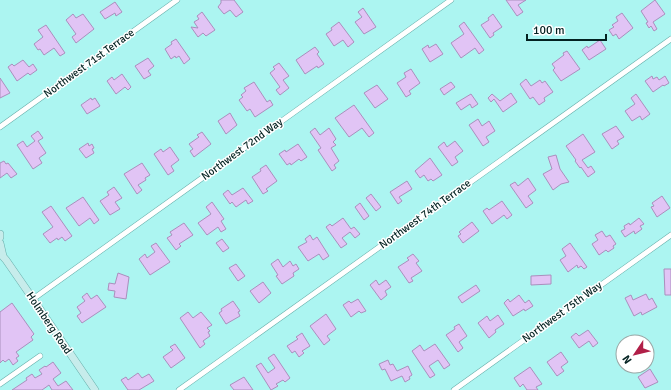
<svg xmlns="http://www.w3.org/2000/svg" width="671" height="390" font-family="Signika,sans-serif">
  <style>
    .building { fill: #e1c4f5; stroke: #aa8fbd }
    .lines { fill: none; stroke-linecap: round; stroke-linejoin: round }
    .street-casing { stroke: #68afab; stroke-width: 6 }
    .secondary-casing { stroke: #68afab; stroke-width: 8 }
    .street { stroke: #fff; stroke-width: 5 }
    .secondary { stroke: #c7eceb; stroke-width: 7 }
    .labels { text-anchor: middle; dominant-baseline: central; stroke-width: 3; stroke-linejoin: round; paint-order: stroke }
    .street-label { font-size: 11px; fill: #032221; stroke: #fff }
  </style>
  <rect width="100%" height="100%" fill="#acf5f1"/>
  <path class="building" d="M 221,0 L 234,0 L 243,12 L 236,17 L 230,10 L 224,14 L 218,7 L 221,3 Z
    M 506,0 L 526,0 L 518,5 L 523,12 L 517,16 Z
    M 655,0 L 665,14 L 653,22 L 657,29 L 654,31 L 651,26 L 649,28 L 646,23 L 648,22 L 641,11 Z
    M 115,2 L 122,12 L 116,16 L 115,13 L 105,19 L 100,12 Z
    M 363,8 L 376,27 L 364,34 L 355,22 L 362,17 L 358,12 Z
    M 202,12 L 215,30 L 206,36 L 203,33 L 198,37 L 191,27 L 198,28 L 194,22 L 199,19 L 197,16 Z
    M 622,13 L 633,28 L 619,39 L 616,34 L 613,36 L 609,30 L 614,27 L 612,25 L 618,21 L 616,17 Z
    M 73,14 L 76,18 L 83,14 L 94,29 L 76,43 L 72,37 L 76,34 L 66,20 Z
    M 493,14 L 502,27 L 493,33 L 494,35 L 490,38 L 481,25 L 489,20 L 488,18 Z
    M 339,22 L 354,42 L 348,47 L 343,40 L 334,46 L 326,34 L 332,30 L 331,28 Z
    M 464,22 L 484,50 L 479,54 L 475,48 L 461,58 L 451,43 L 464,34 L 459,26 Z
    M 46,25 L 65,53 L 60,56 L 54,48 L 44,55 L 40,49 L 38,50 L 34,44 L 43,37 L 38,30 Z
    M 176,39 L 190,59 L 184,64 L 179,56 L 176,58 L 175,56 L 171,59 L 165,49 L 172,44 L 171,42 Z
    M 600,40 L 606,49 L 589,60 L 582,50 L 587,46 L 588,48 Z
    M 436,44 L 443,54 L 430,62 L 422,49 L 428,45 L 429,48 Z
    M 315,47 L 319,52 L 317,54 L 324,64 L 318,68 L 317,66 L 305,74 L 296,60 Z
    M 567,51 L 580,69 L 561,81 L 553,70 L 555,68 L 552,64 L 564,55 L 563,53 Z
    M 148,58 L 154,66 L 148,71 L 151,75 L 144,79 L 135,66 Z
    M 23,60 L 29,67 L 33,64 L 37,70 L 30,75 L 28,73 L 17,81 L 8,67 L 12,64 L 14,66 Z
    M 279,63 L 289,76 L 283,80 L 289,88 L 280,95 L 276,90 L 280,87 L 270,73 L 275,69 L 273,67 Z
    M 411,69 L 420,83 L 409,91 L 411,94 L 406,97 L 397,83 L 406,77 L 404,73 Z
    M 122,74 L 131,87 L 128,90 L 125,87 L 116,94 L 107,81 L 112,77 L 114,80 Z
    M 652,76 L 653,79 L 657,77 L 659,80 L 665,76 L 669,83 L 664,86 L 663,85 L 653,92 L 645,81 Z
    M 0,78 L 10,93 L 0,98 Z
    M 526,79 L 531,86 L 540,80 L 542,83 L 545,81 L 553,92 L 544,98 L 545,101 L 539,105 L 533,97 L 530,99 L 520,84 Z
    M 254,82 L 267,102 L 270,100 L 273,105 L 255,117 L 250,109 L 247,111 L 239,100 L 243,97 L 241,95 L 246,91 L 244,88 Z
    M 451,82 L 455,87 L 444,95 L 440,89 Z
    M 377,85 L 388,99 L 375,108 L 364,93 Z
    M 511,93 L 517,102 L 503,112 L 494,99 L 491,102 L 488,98 L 492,94 L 500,101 Z
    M 471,94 L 478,104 L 472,108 L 470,104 L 461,110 L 456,103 Z
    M 636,94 L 650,114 L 642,120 L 640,116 L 632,121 L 625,111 L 635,104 L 631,98 Z
    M 91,98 L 92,100 L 95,98 L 100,106 L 87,114 L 81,105 Z
    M 354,105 L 374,133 L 369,137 L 362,128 L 349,137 L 335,118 Z
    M 230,113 L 237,125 L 226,134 L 218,121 Z
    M 478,119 L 482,126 L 489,121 L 495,131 L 486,137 L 489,142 L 483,146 L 469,125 Z
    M 616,126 L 624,137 L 617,141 L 619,144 L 612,149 L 602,134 Z
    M 315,128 L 320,135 L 329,128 L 336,139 L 333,142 L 336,145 L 331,148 L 339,161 L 334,165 L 336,168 L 332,171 L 318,150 L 321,148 L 310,132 Z
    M 38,131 L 43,138 L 38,141 L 46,153 L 39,158 L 42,163 L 33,169 L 17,145 L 23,141 L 27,147 L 35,141 L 31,136 Z
    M 202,132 L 211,144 L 194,157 L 190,151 L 193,149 L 189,144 L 199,137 L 197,135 Z
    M 583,134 L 595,152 L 582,160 L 588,168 L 591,166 L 595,172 L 588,177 L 581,167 L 580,168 L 575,161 L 576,160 L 566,146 Z
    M 455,141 L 463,151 L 455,157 L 458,162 L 452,166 L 438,147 L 444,142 L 447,147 Z
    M 88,143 L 89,146 L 92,144 L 94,148 L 92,149 L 94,153 L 86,158 L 79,149 Z
    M 298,144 L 307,157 L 301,161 L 299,159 L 291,165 L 290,163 L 287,165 L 279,154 L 285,150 L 286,152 Z
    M 170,147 L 179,160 L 171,166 L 174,171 L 168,175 L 154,154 L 161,149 L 163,152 Z
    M 556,155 L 560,169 L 569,182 L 561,184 L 553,190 L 543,174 L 552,169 L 548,157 Z
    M 430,158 L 442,175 L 433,181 L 431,179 L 428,181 L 424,175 L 420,178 L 415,171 Z
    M 4,161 L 6,164 L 8,163 L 17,174 L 11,178 L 7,173 L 0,178 L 0,163 Z
    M 142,163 L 150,175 L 145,178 L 146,180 L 138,185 L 142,190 L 137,194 L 124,174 Z
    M 266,165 L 277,181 L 266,189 L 268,191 L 263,194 L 252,177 L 261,171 L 260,169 Z
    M 528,178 L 536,190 L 528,196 L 533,203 L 526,208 L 510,185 L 515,182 L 518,186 Z
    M 407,181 L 412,189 L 399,197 L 402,201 L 398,204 L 390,192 Z
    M 114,187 L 122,198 L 115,202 L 120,209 L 110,215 L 100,201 L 109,195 L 107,192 Z
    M 243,188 L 253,201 L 248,204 L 246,200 L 236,207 L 232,202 L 230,204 L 223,194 L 228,190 L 232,195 Z
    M 371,194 L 381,207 L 376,211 L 366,198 Z
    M 662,196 L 670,208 L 657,217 L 651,207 L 654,206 L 652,203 Z
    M 83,197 L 99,220 L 94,224 L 90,218 L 79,226 L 66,208 Z
    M 502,201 L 512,215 L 507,219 L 504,215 L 492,224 L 483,211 L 487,208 L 489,210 Z
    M 212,202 L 224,219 L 221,221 L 226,229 L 221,232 L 218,227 L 207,235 L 198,223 L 211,214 L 206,207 Z
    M 360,203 L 369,216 L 364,220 L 355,207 Z
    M 51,206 L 72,236 L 65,241 L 62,237 L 58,240 L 57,238 L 50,243 L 43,234 L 53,227 L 42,212 Z
    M 343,218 L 351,229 L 354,227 L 360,234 L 355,238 L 350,232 L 342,238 L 347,244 L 341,248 L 326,227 L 330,224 L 332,226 Z
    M 639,218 L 644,224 L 640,226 L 642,229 L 635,234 L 634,231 L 625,237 L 621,231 L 625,229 L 624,226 L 629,223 L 630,225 Z
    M 472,222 L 479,231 L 463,243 L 458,236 L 461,234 L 459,232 Z
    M 184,223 L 193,235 L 179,244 L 181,246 L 176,250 L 167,238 L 172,235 L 170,232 Z
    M 602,231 L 606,237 L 610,235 L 616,244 L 613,246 L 614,248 L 608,252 L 606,250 L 599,255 L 592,244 L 598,240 L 595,235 Z
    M 310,235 L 313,240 L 317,237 L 329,256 L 323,260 L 319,254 L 308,261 L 298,247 L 307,242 L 305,239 Z
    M 222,239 L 229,248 L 223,252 L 216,243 Z
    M 156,243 L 170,262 L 150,275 L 139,259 L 145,254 L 147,258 L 155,252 L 151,246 Z
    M 570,243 L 587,267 L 584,269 L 581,266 L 578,268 L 577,265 L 568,272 L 560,260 L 566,256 L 562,249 Z
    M 413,254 L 419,261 L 416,263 L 422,271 L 411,278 L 413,281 L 409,283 L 398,267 L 409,260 L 407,258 Z
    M 278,259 L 283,267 L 290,261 L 293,266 L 296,264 L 299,269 L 293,273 L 294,276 L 282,284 L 276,276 L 278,275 L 271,264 Z
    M 236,264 L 245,276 L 238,281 L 229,268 Z
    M 664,269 L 671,269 L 671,295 L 665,295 Z
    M 118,273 L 129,277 L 126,299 L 114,297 L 115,291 L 108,290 L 109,283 L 115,284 Z
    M 551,275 L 551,284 L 531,285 L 531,276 Z
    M 376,280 L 379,285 L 386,280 L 391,287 L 385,291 L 387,295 L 381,300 L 370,285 Z
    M 263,282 L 271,293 L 259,303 L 250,291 Z
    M 476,285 L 480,291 L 462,303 L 458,297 Z
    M 87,293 L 91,299 L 97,295 L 106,307 L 82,323 L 77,316 L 81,313 L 77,307 L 85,301 L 82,297 Z
    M 646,294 L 649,300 L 652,298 L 657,307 L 642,315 L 641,312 L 634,316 L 625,298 L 631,295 L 633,300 Z
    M 519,295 L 525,303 L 529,300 L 533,306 L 525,311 L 524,309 L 513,316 L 504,303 L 508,299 L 510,302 Z
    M 358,299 L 366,311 L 361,313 L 359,311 L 351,317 L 343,305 L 349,301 L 351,303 Z
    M 233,301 L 240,311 L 238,312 L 240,316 L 226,324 L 219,313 L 222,311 L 221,309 Z
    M 12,303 L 34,334 L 31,337 L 33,340 L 16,352 L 19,356 L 16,358 L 18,361 L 13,365 L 9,359 L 5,362 L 3,360 L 0,363 L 0,312 Z
    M 188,312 L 193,318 L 201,312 L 212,325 L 207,328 L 210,331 L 208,332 L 210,336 L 203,341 L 205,344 L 200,348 L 180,318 Z
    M 326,314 L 336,329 L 327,336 L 330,340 L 324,345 L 310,326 Z
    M 498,315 L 504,324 L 495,330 L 496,332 L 489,338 L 478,323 L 487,316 L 490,321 Z
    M 459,324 L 467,336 L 459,342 L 463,348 L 458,352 L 446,335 L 455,329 L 454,327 Z
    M 588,330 L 598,343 L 593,347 L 589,341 L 579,348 L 571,337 L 576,333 L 579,336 Z
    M 302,333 L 310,346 L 302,351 L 304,353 L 299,357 L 295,351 L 292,353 L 287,346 L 298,339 L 296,337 Z
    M 175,344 L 185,358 L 171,368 L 163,357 L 173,350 L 170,347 Z
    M 435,344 L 450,365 L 444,369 L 438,360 L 429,366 L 435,375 L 430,378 L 412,351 L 420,345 L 424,351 Z
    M 561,352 L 568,362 L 561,367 L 564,371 L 557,376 L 547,362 Z
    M 274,354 L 290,378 L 285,382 L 283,380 L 276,384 L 278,386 L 271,390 L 256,366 L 261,363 L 268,373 L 275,368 L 268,358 Z
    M 388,360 L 390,365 L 393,364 L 397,371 L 408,366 L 412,375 L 409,377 L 410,379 L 405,382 L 402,376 L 391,381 L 385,369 L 382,370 L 379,364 Z
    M 53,362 L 61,373 L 53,379 L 58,386 L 66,381 L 73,390 L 52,390 L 49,385 L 42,390 L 12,390 L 27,380 L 26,378 L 32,374 L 35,378 L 42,374 L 39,370 L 45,366 L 46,367 Z
    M 530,367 L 542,384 L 536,387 L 538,390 L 527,390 L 523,384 L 520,387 L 514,378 Z
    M 650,369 L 658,382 L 645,388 L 638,377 Z
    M 138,373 L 142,378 L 149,374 L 154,381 L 139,390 L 128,390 L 121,380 L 126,377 L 128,380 Z
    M 244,377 L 253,390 L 234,390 L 230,385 Z"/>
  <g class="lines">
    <g class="street-casing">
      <path id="street" d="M 0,127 L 177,0
        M 33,299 L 451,0
        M 0,384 L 40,356
        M 179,390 L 671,39
        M 454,390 L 671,235"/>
    </g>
    <g class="secondary-casing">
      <path id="secondary" d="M 0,234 L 0,237
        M 0,243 L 3,256
        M 0,253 L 6,260 L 33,299 L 95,390"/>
    </g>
    <use href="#street" class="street"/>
    <use href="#secondary" class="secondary"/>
  </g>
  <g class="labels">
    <g class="street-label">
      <text transform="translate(89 63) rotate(-36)">Northwest 71st Terrace</text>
      <text transform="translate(242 149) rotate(-36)">Northwest 72nd Way</text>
      <text transform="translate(425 214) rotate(-36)">Northwest 74th Terrace</text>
      <text transform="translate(562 312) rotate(-36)">Northwest 75th Way</text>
      <text transform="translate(49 323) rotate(56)">Holmberg Road</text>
    </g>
  </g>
  <g transform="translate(635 354) rotate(235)"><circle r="19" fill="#ffffff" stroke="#9aa7a6"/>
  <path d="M0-3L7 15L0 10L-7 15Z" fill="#b11f48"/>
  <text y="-6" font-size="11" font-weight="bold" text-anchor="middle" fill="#032221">N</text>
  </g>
  <path d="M527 34v6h79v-6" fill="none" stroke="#032221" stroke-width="2"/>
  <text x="533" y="34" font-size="12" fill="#032221" stroke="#ffffff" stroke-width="3" paint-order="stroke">100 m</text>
</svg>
